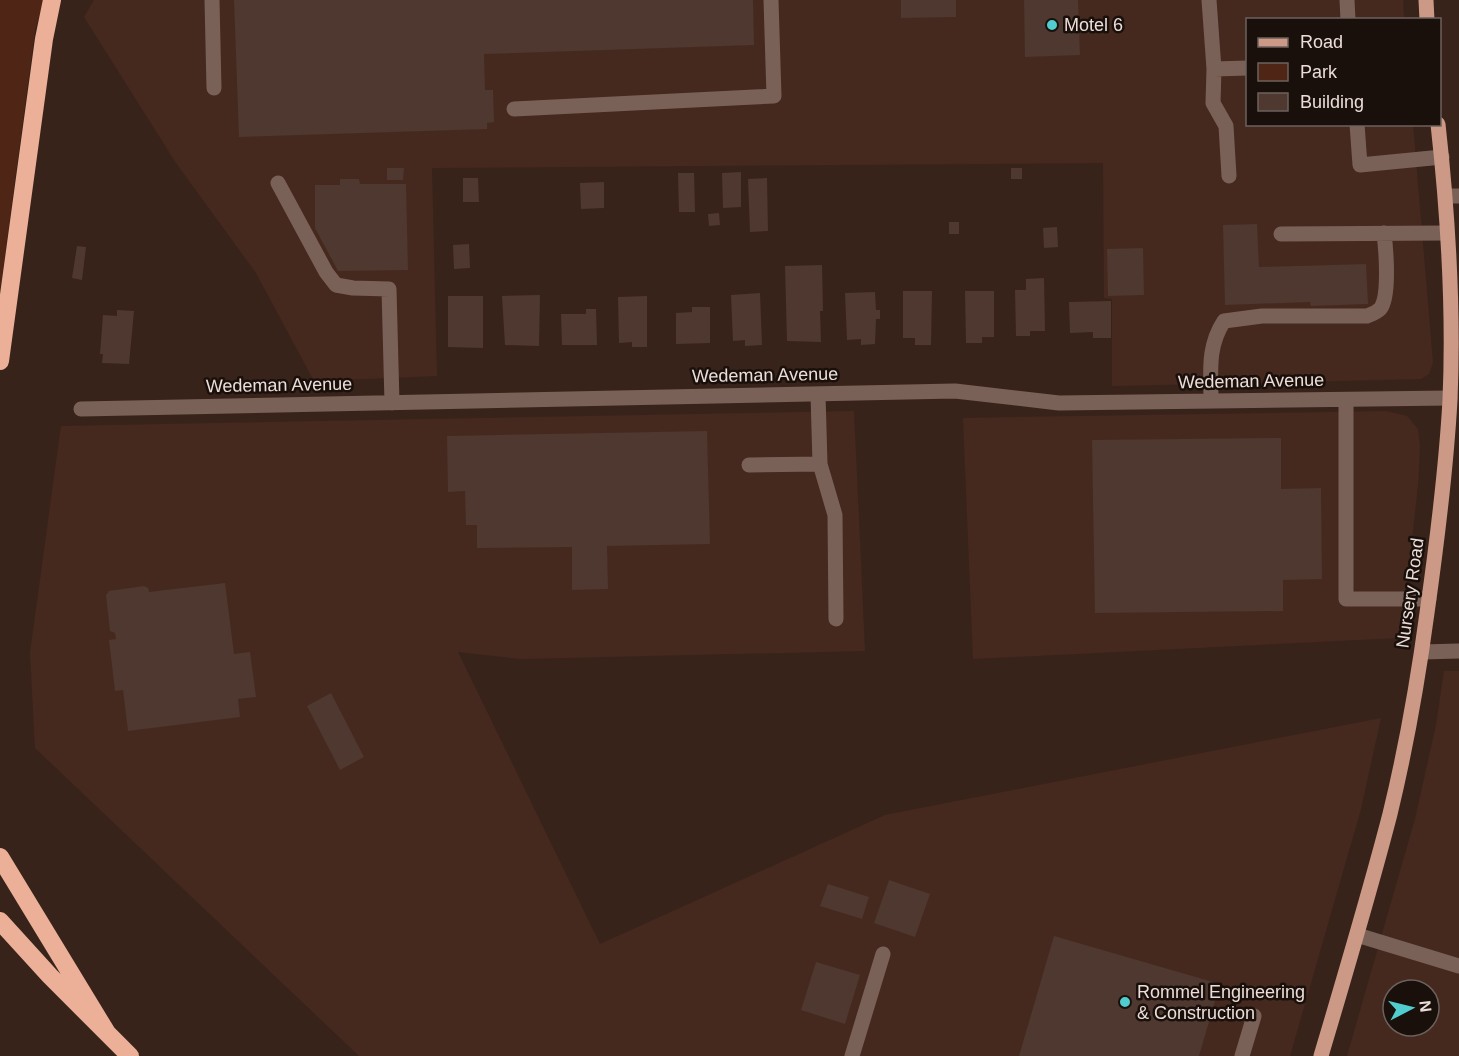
<svg xmlns="http://www.w3.org/2000/svg" width="1459" height="1056" font-family="Helvetica,sans-serif">
  <style>
    .built { fill: #45291e; fill-rule: evenodd }
    .green { fill: #4f2616 }
    .building { fill: #4e382f }
    .lines { fill: none; stroke-linecap: round; stroke-linejoin: round }
    .minor { stroke: #7a6158; stroke-width: 15 }
    .major { stroke: #cb9986; stroke-width: 15 }
    .highway { stroke: #ecaf98; stroke-width: 18 }
    .poi-dot { fill: #52cdcf; stroke: #190f0b; stroke-width: 2 }
    .labels { text-anchor: middle; dominant-baseline: central; stroke-width: 5; stroke-linejoin: round; paint-order: stroke }
    .poi-label { font-size: 18px; fill: #ecddd8; stroke: #190f0b; text-anchor: start }
    .street-label { font-size: 18px; fill: #ecddd8; stroke: #190f0b }
  </style>
  <rect width="100%" height="100%" fill="#38231b"/>
  <path class="built" d="M 94,0 L 1403,0 L 1404,19 L 1248,20 L 1248,124 L 1413,125 L 1433,363 L 1429,374 L 1421,379 L 1112,386 L 1112,299 L 1104,298 L 1103,163 L 432,168 L 437,376 L 314,381 L 256,273 L 176,163 L 84,17 Z
    M 854,411 L 865,651 L 520,659 L 458,652 L 600,944 L 885,815 L 1381,718 L 1361,809 L 1290,1056 L 359,1056 L 35,748 L 30,653 L 61,426 Z
    M 1386,411 L 1407,416 L 1418,429 L 1420,447 L 1418,485 L 1409,565 L 1398,638 L 973,659 L 963,418 Z
    M 1444,671 L 1459,671 L 1459,1056 L 1347,1056 L 1415,819 L 1436,725 ZM 1393,990 L 1429,990 L 1429,1026 L 1393,1026 Z"/>
  <path class="green" d="M 0,0 L 44,0 L 35,30 L 0,292 Z"/>
  <path class="building" d="M 234,0 L 753,0 L 754,45 L 484,54 L 485,90 L 493,90 L 494,122 L 487,123 L 487,129 L 239,137 Z
    M 901,0 L 956,0 L 956,17 L 901,18 Z
    M 1024,0 L 1078,0 L 1080,55 L 1025,57 Z
    M 387,168 L 404,168 L 403,180 L 387,180 Z
    M 1011,168 L 1022,168 L 1022,179 L 1011,179 Z
    M 741,172 L 741,207 L 723,208 L 722,173 Z
    M 678,173 L 694,173 L 695,212 L 679,212 Z
    M 463,178 L 478,178 L 479,202 L 463,202 Z
    M 767,178 L 768,231 L 750,232 L 748,179 Z
    M 340,179 L 359,179 L 360,184 L 406,184 L 408,270 L 338,271 L 315,228 L 315,185 L 340,185 Z
    M 604,182 L 604,208 L 581,209 L 580,183 Z
    M 719,213 L 720,225 L 709,226 L 708,214 Z
    M 949,222 L 959,222 L 959,234 L 949,234 Z
    M 1257,224 L 1259,267 L 1366,264 L 1368,304 L 1311,306 L 1310,302 L 1225,305 L 1223,225 Z
    M 1057,227 L 1058,247 L 1044,248 L 1043,228 Z
    M 469,244 L 470,268 L 454,269 L 453,245 Z
    M 77,246 L 86,247 L 82,280 L 72,278 Z
    M 1143,248 L 1144,295 L 1108,296 L 1107,249 Z
    M 822,265 L 823,311 L 820,311 L 821,342 L 787,341 L 785,266 Z
    M 1044,278 L 1045,331 L 1030,331 L 1030,336 L 1016,336 L 1015,290 L 1026,290 L 1026,279 Z
    M 903,291 L 932,291 L 931,345 L 915,345 L 915,338 L 903,338 Z
    M 965,291 L 994,291 L 994,337 L 982,337 L 982,343 L 966,343 Z
    M 875,292 L 876,310 L 880,310 L 880,319 L 876,319 L 875,344 L 861,345 L 861,339 L 847,340 L 845,293 Z
    M 760,293 L 762,345 L 745,346 L 745,340 L 733,341 L 731,295 Z
    M 540,295 L 539,346 L 505,345 L 502,296 Z
    M 448,296 L 483,296 L 483,348 L 448,347 Z
    M 647,296 L 647,347 L 632,347 L 632,342 L 619,343 L 618,297 Z
    M 1111,301 L 1111,338 L 1093,338 L 1093,332 L 1070,333 L 1069,302 Z
    M 692,307 L 710,307 L 710,343 L 676,344 L 676,313 L 692,312 Z
    M 586,309 L 596,309 L 597,345 L 562,345 L 561,314 L 586,314 Z
    M 117,310 L 134,311 L 129,364 L 102,363 L 103,354 L 100,354 L 103,315 L 117,316 Z
    M 707,431 L 710,544 L 607,546 L 608,589 L 572,590 L 572,547 L 477,548 L 477,525 L 466,525 L 465,491 L 448,492 L 447,436 Z
    M 1281,438 L 1281,489 L 1321,488 L 1322,579 L 1283,580 L 1283,611 L 1095,613 L 1092,440 Z
    M 225,583 L 234,654 L 250,652 L 256,697 L 238,699 L 240,717 L 128,731 L 123,690 L 115,691 L 109,640 L 116,639 L 115,633 L 110,631 L 106,595 L 109,591 L 144,586 L 148,588 L 149,592 Z
    M 331,693 L 364,757 L 340,770 L 307,706 Z
    M 889,880 L 930,894 L 915,937 L 874,923 Z
    M 828,884 L 869,897 L 862,919 L 820,906 Z
    M 1054,936 L 1220,984 L 1199,1056 L 1019,1056 Z
    M 816,962 L 860,975 L 845,1024 L 801,1010 Z"/>
  <g class="lines">
    <path class="minor" d="M 212,0 L 214,88
      M 1209,0 L 1214,69
      M 1347,0 L 1348,20
      M 514,109 L 774,96 L 771,0
      M 1357,124 L 1360,165 L 1442,157
      M 1229,176 L 1226,126 L 1213,103 L 1214,69 L 1248,68
      M 278,183 L 326,272 L 336,285 L 353,288 L 389,289 L 392,403
      M 1446,196 L 1459,196
      M 1281,234 L 1447,233
      M 818,394 L 820,464 L 835,515 L 836,619
      M 1346,400 L 1346,599 L 1429,599
      M 1211,401 C 1211,372 1207,347 1224,321 L 1262,316 L 1367,316 C 1372,314 1376,313 1380,309 C 1390,297 1386,250 1384,233
      M 81,409 L 955,391 L 1059,403 L 1450,398
      M 749,465 L 820,464
      M 1422,652 L 1459,651
      M 1357,935 L 1459,966
      M 852,1056 L 883,954
      M 1242,1056 L 1254,1016"/>
    <path class="major" d="M 1426,0 L 1427,20
      M 1321,1056 C 1345,975 1369,895 1390,814 C 1406,748 1418,680 1427,613 C 1437,542 1446,471 1450,400 C 1454,308 1448,215 1438,124"/>
    <path class="highway" d="M 0,361 L 44,39 L 52,0
      M 0,857 L 107,1033
      M 0,921 L 50,976 L 130,1056"/>
  </g>
  <g class="poi-dot">
    <circle cx="1052" cy="25" r="6"/>
    <circle cx="1125" cy="1002" r="6"/>
  </g>
  <g class="labels">
    <g class="poi-label">
      <text x="1064" y="25">Motel 6</text>
      <text x="1137" y="992">Rommel Engineering<tspan x="1137" dy="21">&amp; Construction</tspan></text>
    </g>
    <g class="street-label">
      <text transform="translate(765 375) rotate(-1)">Wedeman Avenue</text>
      <text transform="translate(1251 381) rotate(-1)">Wedeman Avenue</text>
      <text transform="translate(279 385) rotate(-1)">Wedeman Avenue</text>
      <text transform="translate(1410 593) rotate(-82)">Nursery Road</text>
    </g>
  </g>
  <rect x="1246" y="18" width="195" height="108" fill="#190f0b" stroke="#6d615d" stroke-width="1.5"/>
  <rect x="1258" y="38" width="30" height="9" fill="#cb9986" stroke="#6d615d" stroke-width="1.5"/>
  <text x="1300" y="48" font-size="18" fill="#ecddd8">Road</text>
  <rect x="1258" y="63" width="30" height="18" fill="#4f2616" stroke="#6d615d" stroke-width="1.5"/>
  <text x="1300" y="78" font-size="18" fill="#ecddd8">Park</text>
  <rect x="1258" y="93" width="30" height="18" fill="#4e382f" stroke="#6d615d" stroke-width="1.5"/>
  <text x="1300" y="108" font-size="18" fill="#ecddd8">Building</text>
  <g transform="translate(1411 1008) rotate(83)"><circle r="28" fill="#190f0b" stroke="#6d615d" stroke-width="1.5"/>
  <path d="M0-4.5L10 22L0 15L-10 22Z" fill="#52cdcf"/>
  <text y="-9" font-size="16" font-weight="bold" text-anchor="middle" fill="#ecddd8">N</text>
  </g>
</svg>
